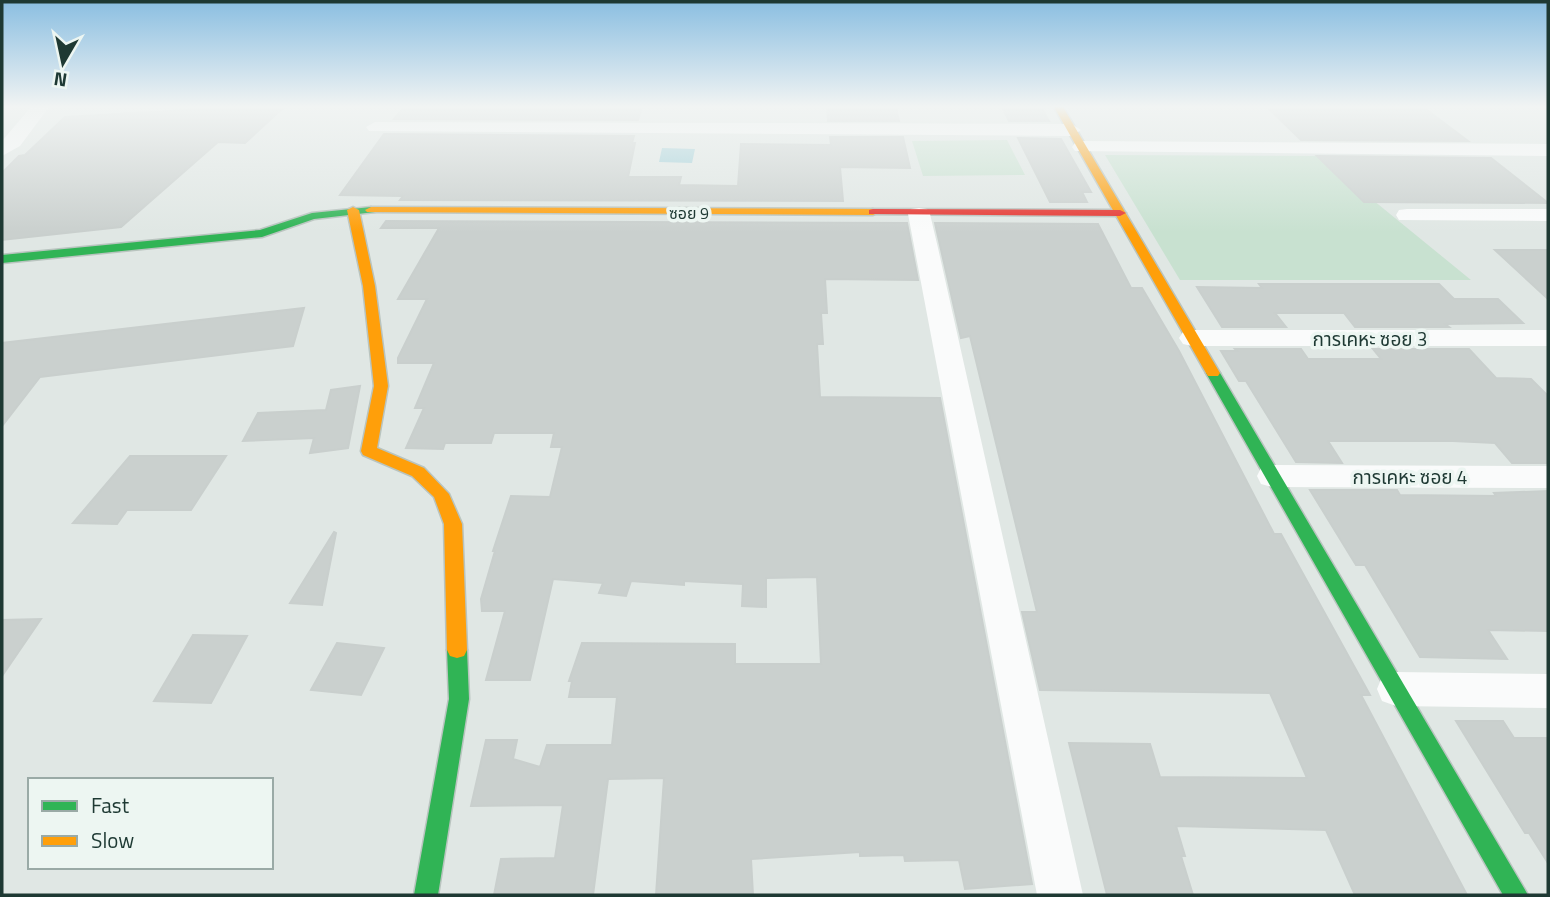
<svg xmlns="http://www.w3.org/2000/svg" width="1550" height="897" font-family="'Titillium Web','Noto Sans Thai',sans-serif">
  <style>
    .green { fill: #c8e1d0 }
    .water { fill: #9eced7 }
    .building { fill: #cad0ce; stroke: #c9cfcd; stroke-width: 2 }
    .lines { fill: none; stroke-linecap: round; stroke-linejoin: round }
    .fast-casing { stroke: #b9c4bf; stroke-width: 3 }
    .slow-casing { stroke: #b9c4bf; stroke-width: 3 }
    .jam-casing { stroke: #b9c4bf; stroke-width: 3 }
    .street { fill: #fafbfb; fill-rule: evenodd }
    .fast { fill: #30b455; fill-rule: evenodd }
    .slow { fill: #ff9f0a; fill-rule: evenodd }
    .jam { fill: #e5322d; fill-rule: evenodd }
    .labels { text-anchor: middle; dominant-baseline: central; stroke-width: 7; stroke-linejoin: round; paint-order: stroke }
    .far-street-label { font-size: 16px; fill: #1e3933; stroke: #edf6f2 }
    .street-label { font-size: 19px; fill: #1e3933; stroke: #edf6f2 }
  </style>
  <rect width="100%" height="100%" fill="#e0e7e4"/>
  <path class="green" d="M 1007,140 L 1025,175 L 923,176 L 912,141 Z
    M 1105,155 L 1319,156 L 1471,280 L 1180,280 Z"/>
  <path class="water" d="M 662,148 L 695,149 L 692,163 L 659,162 Z"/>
  <path class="building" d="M 239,107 L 284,107 L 245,143 L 218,142 L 121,227 L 2,240 L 2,173 L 19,156 L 25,155 L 65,117 Z
    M 404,107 L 642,107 L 638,120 L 394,119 Z
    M 827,107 L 896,107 L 899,121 L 828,121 Z
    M 1002,107 L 1041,107 L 1049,121 L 1009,121 Z
    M 1267,107 L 1423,107 L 1468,141 L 1301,140 Z
    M 384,134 L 634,136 L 632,143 L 635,143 L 628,177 L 681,177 L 679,185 L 738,186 L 741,144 L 831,145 L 830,137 L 903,137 L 910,168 L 840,167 L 843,201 L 400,200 L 403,196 L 340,195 Z
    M 1018,138 L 1061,139 L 1091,192 L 1082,192 L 1087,202 L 1050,202 Z
    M 1317,156 L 1491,158 L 1548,203 L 1364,202 Z
    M 386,221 L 907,223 L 918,280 L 825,279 L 827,313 L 821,313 L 823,344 L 817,344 L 820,397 L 940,398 L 1032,884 L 965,889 L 959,860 L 905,861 L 904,855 L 860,856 L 860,852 L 751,859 L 753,895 L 656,895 L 664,778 L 608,779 L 593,895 L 494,895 L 501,859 L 555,858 L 563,805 L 471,806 L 486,740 L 517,740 L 513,759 L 540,767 L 547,745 L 612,745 L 617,697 L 569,697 L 572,681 L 569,681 L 582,643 L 735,644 L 735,664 L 821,664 L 817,577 L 766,578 L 766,607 L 742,606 L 743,584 L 684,581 L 684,585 L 631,581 L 626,596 L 599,593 L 603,583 L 553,579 L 530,680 L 486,680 L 505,611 L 482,611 L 481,599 L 495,551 L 493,551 L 511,496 L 550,497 L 562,447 L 551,447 L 554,433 L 494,433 L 491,443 L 445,443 L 443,449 L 406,448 L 424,408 L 415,408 L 434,363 L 398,363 L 398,358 L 427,299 L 398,299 L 439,228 L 381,228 Z
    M 935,223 L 1098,224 L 1131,288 L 1142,288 L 1179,351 L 1274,534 L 1281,534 L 1370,695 L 1361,695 L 1467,895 L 1355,895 L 1326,830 L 1176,826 L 1185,856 L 1181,856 L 1193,895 L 1107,895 L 1069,743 L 1150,744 L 1160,777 L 1307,778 L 1270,693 L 1040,690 L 1022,612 L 1037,612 L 970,336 L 961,338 Z
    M 1495,250 L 1548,250 L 1548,299 Z
    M 1259,284 L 1439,284 L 1454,299 L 1498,299 L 1523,323 L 1445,324 L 1449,327 L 1355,327 L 1344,313 L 1275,313 L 1286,327 L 1222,327 L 1197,287 L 1262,288 Z
    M 304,308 L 293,346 L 40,377 L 2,426 L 2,343 Z
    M 1235,349 L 1301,349 L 1308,359 L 1381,359 L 1373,349 L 1469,349 L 1496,378 L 1531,379 L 1548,396 L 1548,463 L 1512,463 L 1495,443 L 1453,441 L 1328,441 L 1342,463 L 1296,462 L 1246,381 L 1239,381 L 1221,351 L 1237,351 Z
    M 360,386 L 348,448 L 310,453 L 314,438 L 243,441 L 258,413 L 326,410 L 331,390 Z
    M 130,456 L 226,456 L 191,510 L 127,510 L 117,524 L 73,523 Z
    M 1310,490 L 1397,490 L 1400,495 L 1496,496 L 1494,493 L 1548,491 L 1548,631 L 1488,630 L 1507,659 L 1420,657 L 1365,565 L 1356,565 Z
    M 334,532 L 336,533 L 322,605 L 290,603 Z
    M 41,619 L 2,676 L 2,620 Z
    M 193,635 L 247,636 L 211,703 L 154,701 Z
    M 337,643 L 384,648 L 361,695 L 311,690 Z
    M 1456,721 L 1503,721 L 1514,738 L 1548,738 L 1548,863 L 1529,833 L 1525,833 Z"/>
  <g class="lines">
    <g class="fast-casing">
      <path id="fast" d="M 371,207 L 377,210 L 375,212 L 314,219 L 262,237 L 2,263 L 2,255 L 260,230 L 312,213 Z
        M 1213,368 L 1220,373 L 1528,895 L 1503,895 L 1206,373 Z
        M 457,642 L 464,644 L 467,650 L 469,699 L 438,895 L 414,895 L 449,699 L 447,650 L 450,644 Z"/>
    </g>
    <g class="slow-casing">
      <path id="slow" d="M 1054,107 L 1063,107 L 1220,373 L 1218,376 L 1208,376 L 1206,373 Z
        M 353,207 L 359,210 L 375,286 L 388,386 L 377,448 L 424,468 L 449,494 L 462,524 L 467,650 L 464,656 L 457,658 L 450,656 L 447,650 L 444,524 L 434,497 L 412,476 L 363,455 L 361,451 L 374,386 L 363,286 L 347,210 Z
        M 371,207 L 873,209 L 879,212 L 873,215 L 367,212 L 365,210 Z"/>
    </g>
    <g class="jam-casing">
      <path id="jam" d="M 873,209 L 1120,210 L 1126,213 L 1120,216 L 869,214 L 869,210 Z"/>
    </g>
    <path class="street" d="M 31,107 L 49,107 L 20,146 L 2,156 L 2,141 Z
      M 375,122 L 1072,124 L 1081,130 L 1072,136 L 369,131 L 366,127 Z
      M 1082,141 L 1548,144 L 1548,156 L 1075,151 L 1072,147 L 1075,143 Z
      M 919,208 L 927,209 L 930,214 L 938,248 L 1083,895 L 1037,895 L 908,214 L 911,209 Z
      M 1407,209 L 1548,209 L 1548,221 L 1399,220 L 1396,215 L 1399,210 Z
      M 1192,330 L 1548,330 L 1548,346 L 1192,346 L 1183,344 L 1179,338 L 1183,332 Z
      M 1272,465 L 1548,466 L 1548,488 L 1272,487 L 1261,484 L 1257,476 L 1261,468 Z
      M 1396,672 L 1548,674 L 1548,708 L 1396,706 L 1382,701 L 1377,689 L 1382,677 Z"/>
    <use href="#fast" class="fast"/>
    <use href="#slow" class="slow"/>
    <use href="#jam" class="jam"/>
  </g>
  <linearGradient id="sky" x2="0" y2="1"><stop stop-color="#8abee1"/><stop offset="0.46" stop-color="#f1f4f3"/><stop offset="1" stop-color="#f1f4f3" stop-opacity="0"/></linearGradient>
  <rect width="1550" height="232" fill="url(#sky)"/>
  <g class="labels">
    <g class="far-street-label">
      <text x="689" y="213">ซอย 9</text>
    </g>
    <g class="street-label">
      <text x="1370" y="338">การเคหะ ซอย 3</text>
      <text x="1410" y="476">การเคหะ ซอย 4</text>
    </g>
  </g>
  <rect width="1550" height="897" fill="none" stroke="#1e3933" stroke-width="7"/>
  <rect x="28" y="778" width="245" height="91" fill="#edf6f2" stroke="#9aaaa6" stroke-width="2"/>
  <rect x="42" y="801" width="35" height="10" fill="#30b455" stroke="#9aaaa6" stroke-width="2"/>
  <text x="91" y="813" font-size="21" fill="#1e3933">Fast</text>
  <rect x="42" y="836" width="35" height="10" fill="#ff9f0a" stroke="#9aaaa6" stroke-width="2"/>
  <text x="91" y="848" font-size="21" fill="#1e3933">Slow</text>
  <g transform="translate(63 63) rotate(189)" stroke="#edf6f2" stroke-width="5" paint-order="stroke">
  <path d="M0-5L12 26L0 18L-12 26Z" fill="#1e3933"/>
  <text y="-10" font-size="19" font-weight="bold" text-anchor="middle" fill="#1e3933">N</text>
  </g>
</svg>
